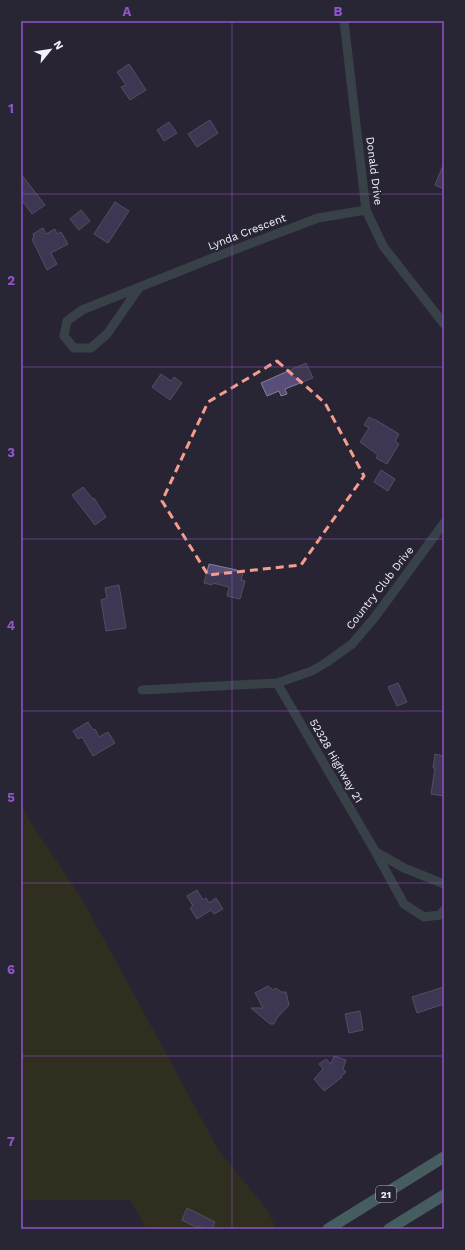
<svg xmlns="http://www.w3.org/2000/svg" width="465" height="1250" font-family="'Work Sans',sans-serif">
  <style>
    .green { fill: #3b3c05 }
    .building { fill: #594e7a; stroke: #858193 }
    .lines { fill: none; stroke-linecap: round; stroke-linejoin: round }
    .minor { stroke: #4b655e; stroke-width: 9 }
    .primary { stroke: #6ba295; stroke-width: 11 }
    .marked { fill: none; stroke: #f59d8f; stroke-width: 3; stroke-dasharray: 8 5; stroke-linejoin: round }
    .grid { fill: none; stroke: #9353cb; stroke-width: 1; stroke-opacity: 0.55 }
    .labels { text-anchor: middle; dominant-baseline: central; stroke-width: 4; stroke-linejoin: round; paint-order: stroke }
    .shield { fill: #282534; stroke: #b5b3bf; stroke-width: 1 }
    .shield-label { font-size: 10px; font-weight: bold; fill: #f2f0fa }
    .street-label { font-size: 11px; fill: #f2f0fa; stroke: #282534 }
    .neatline { fill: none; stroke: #9353cb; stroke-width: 1.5 }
    .grid-label { font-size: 13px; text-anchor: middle; font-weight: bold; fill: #9353cb }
  </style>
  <rect width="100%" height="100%" fill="#282534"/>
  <path class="green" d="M 21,805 L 29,820 L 82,899 L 219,1151 L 268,1211 L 276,1229 L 147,1229 L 130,1200 L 21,1200 Z"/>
  <path class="building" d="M 129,64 L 146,90 L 130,100 L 121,87 L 126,85 L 117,72 Z
    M 210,120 L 218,133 L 197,147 L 188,134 Z
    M 169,122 L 177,133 L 164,141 L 157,130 Z
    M 444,163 L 444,189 L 435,185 Z
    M 21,174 L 45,205 L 32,214 L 21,199 Z
    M 115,202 L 129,211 L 108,243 L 94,234 Z
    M 81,210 L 90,221 L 79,230 L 70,219 Z
    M 43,228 L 46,234 L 55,229 L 57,234 L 61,232 L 68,244 L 51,253 L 57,264 L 47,270 L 32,239 L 34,237 L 33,234 Z
    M 306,363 L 313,378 L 285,389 L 287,394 L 281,396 L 279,391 L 267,396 L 261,383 Z
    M 161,374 L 171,381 L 174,377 L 182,383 L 170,400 L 152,387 Z
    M 369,417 L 374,420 L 374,419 L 399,434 L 395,441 L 399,444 L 387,464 L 376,458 L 378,455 L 360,442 L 369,428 L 364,425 Z
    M 381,470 L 395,479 L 388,491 L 374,482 Z
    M 83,487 L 93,499 L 94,498 L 106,517 L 95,525 L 72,495 Z
    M 209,564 L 237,570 L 237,571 L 243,573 L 241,580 L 245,581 L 240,599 L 227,596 L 229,587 L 213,583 L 212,585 L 204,583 Z
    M 119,585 L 126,628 L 106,631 L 101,600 L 107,598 L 105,588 Z
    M 398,683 L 407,702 L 397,706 L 388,687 Z
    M 88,722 L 93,730 L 95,729 L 99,737 L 108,732 L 115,743 L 93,756 L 82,737 L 78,739 L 73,731 Z
    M 435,754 L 444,756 L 444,796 L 431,794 L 435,768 L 433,768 Z
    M 197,890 L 203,900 L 206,898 L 209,903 L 216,898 L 223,909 L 214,914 L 211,910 L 197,919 L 190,908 L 193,906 L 187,896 Z
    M 268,986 L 273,990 L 276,988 L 281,992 L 286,992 L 289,1005 L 277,1018 L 274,1024 L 270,1024 L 251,1008 L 263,1008 L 255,993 Z
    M 444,987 L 444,1004 L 417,1013 L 412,997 Z
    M 360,1011 L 363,1030 L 349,1033 L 345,1014 Z
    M 334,1056 L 346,1060 L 343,1069 L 346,1072 L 341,1076 L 342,1077 L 324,1091 L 314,1079 L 323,1069 L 319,1064 L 326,1059 L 331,1064 Z
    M 187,1208 L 215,1222 L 212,1229 L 205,1229 L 199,1226 L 198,1228 L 182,1220 Z"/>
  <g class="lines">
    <path class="minor" d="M 344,21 L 366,210 L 383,246 L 444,324
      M 139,288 L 107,334 L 91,348 L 74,348 L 64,336 L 67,321 L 82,310 L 210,259 L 318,218 L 366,210
      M 277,683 L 375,851 L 404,904 L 424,917 L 440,915 L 444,910
      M 142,690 L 277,683 L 312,671 L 327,662 L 352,644 L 375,617 L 444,523
      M 376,852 L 404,868 L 444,884"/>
    <path class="primary" d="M 328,1229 L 444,1157
      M 389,1229 L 444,1195"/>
  </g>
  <path d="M0 0H465V1250H0ZM 277,361 L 325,403 L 364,476 L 301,565 L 208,575 L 162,501 L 208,402 Z" fill="#282534" fill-opacity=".55" fill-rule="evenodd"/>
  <path class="marked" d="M 277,361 L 325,403 L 364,476 L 301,565 L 208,575 L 162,501 L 208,402 Z"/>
  <path class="grid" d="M 232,21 L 232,1229M 21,194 L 444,194M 21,367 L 444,367M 21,539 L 444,539M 21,711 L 444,711M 21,883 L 444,883M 21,1056 L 444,1056"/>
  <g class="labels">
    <rect class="shield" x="376" y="1186" width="20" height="16" rx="3"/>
    <g class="shield-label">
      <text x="386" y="1194">21</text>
    </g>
    <g class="street-label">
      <text transform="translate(374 171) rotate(83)">Donald Drive</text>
      <text transform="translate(247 232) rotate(-21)">Lynda Crescent</text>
      <text transform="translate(380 588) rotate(-52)">Country Club Drive</text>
      <text transform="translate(336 761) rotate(60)">52328 Highway 21</text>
    </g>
  </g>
  <rect width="465" height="1250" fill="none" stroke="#282534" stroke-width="44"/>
  <g transform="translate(50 50) rotate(60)" stroke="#282534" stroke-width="3" paint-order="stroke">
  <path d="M0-3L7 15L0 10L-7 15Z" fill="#f2f0fa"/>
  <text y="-6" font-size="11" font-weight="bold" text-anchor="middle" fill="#f2f0fa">N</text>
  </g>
  <rect x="22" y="22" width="421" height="1206" class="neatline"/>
  <g class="grid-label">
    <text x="127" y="16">A</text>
    <text x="338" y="16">B</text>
    <text x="11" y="113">1</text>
    <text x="11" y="285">2</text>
    <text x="11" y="457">3</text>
    <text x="11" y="630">4</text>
    <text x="11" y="802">5</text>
    <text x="11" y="974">6</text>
    <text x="11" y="1146">7</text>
  </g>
</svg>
